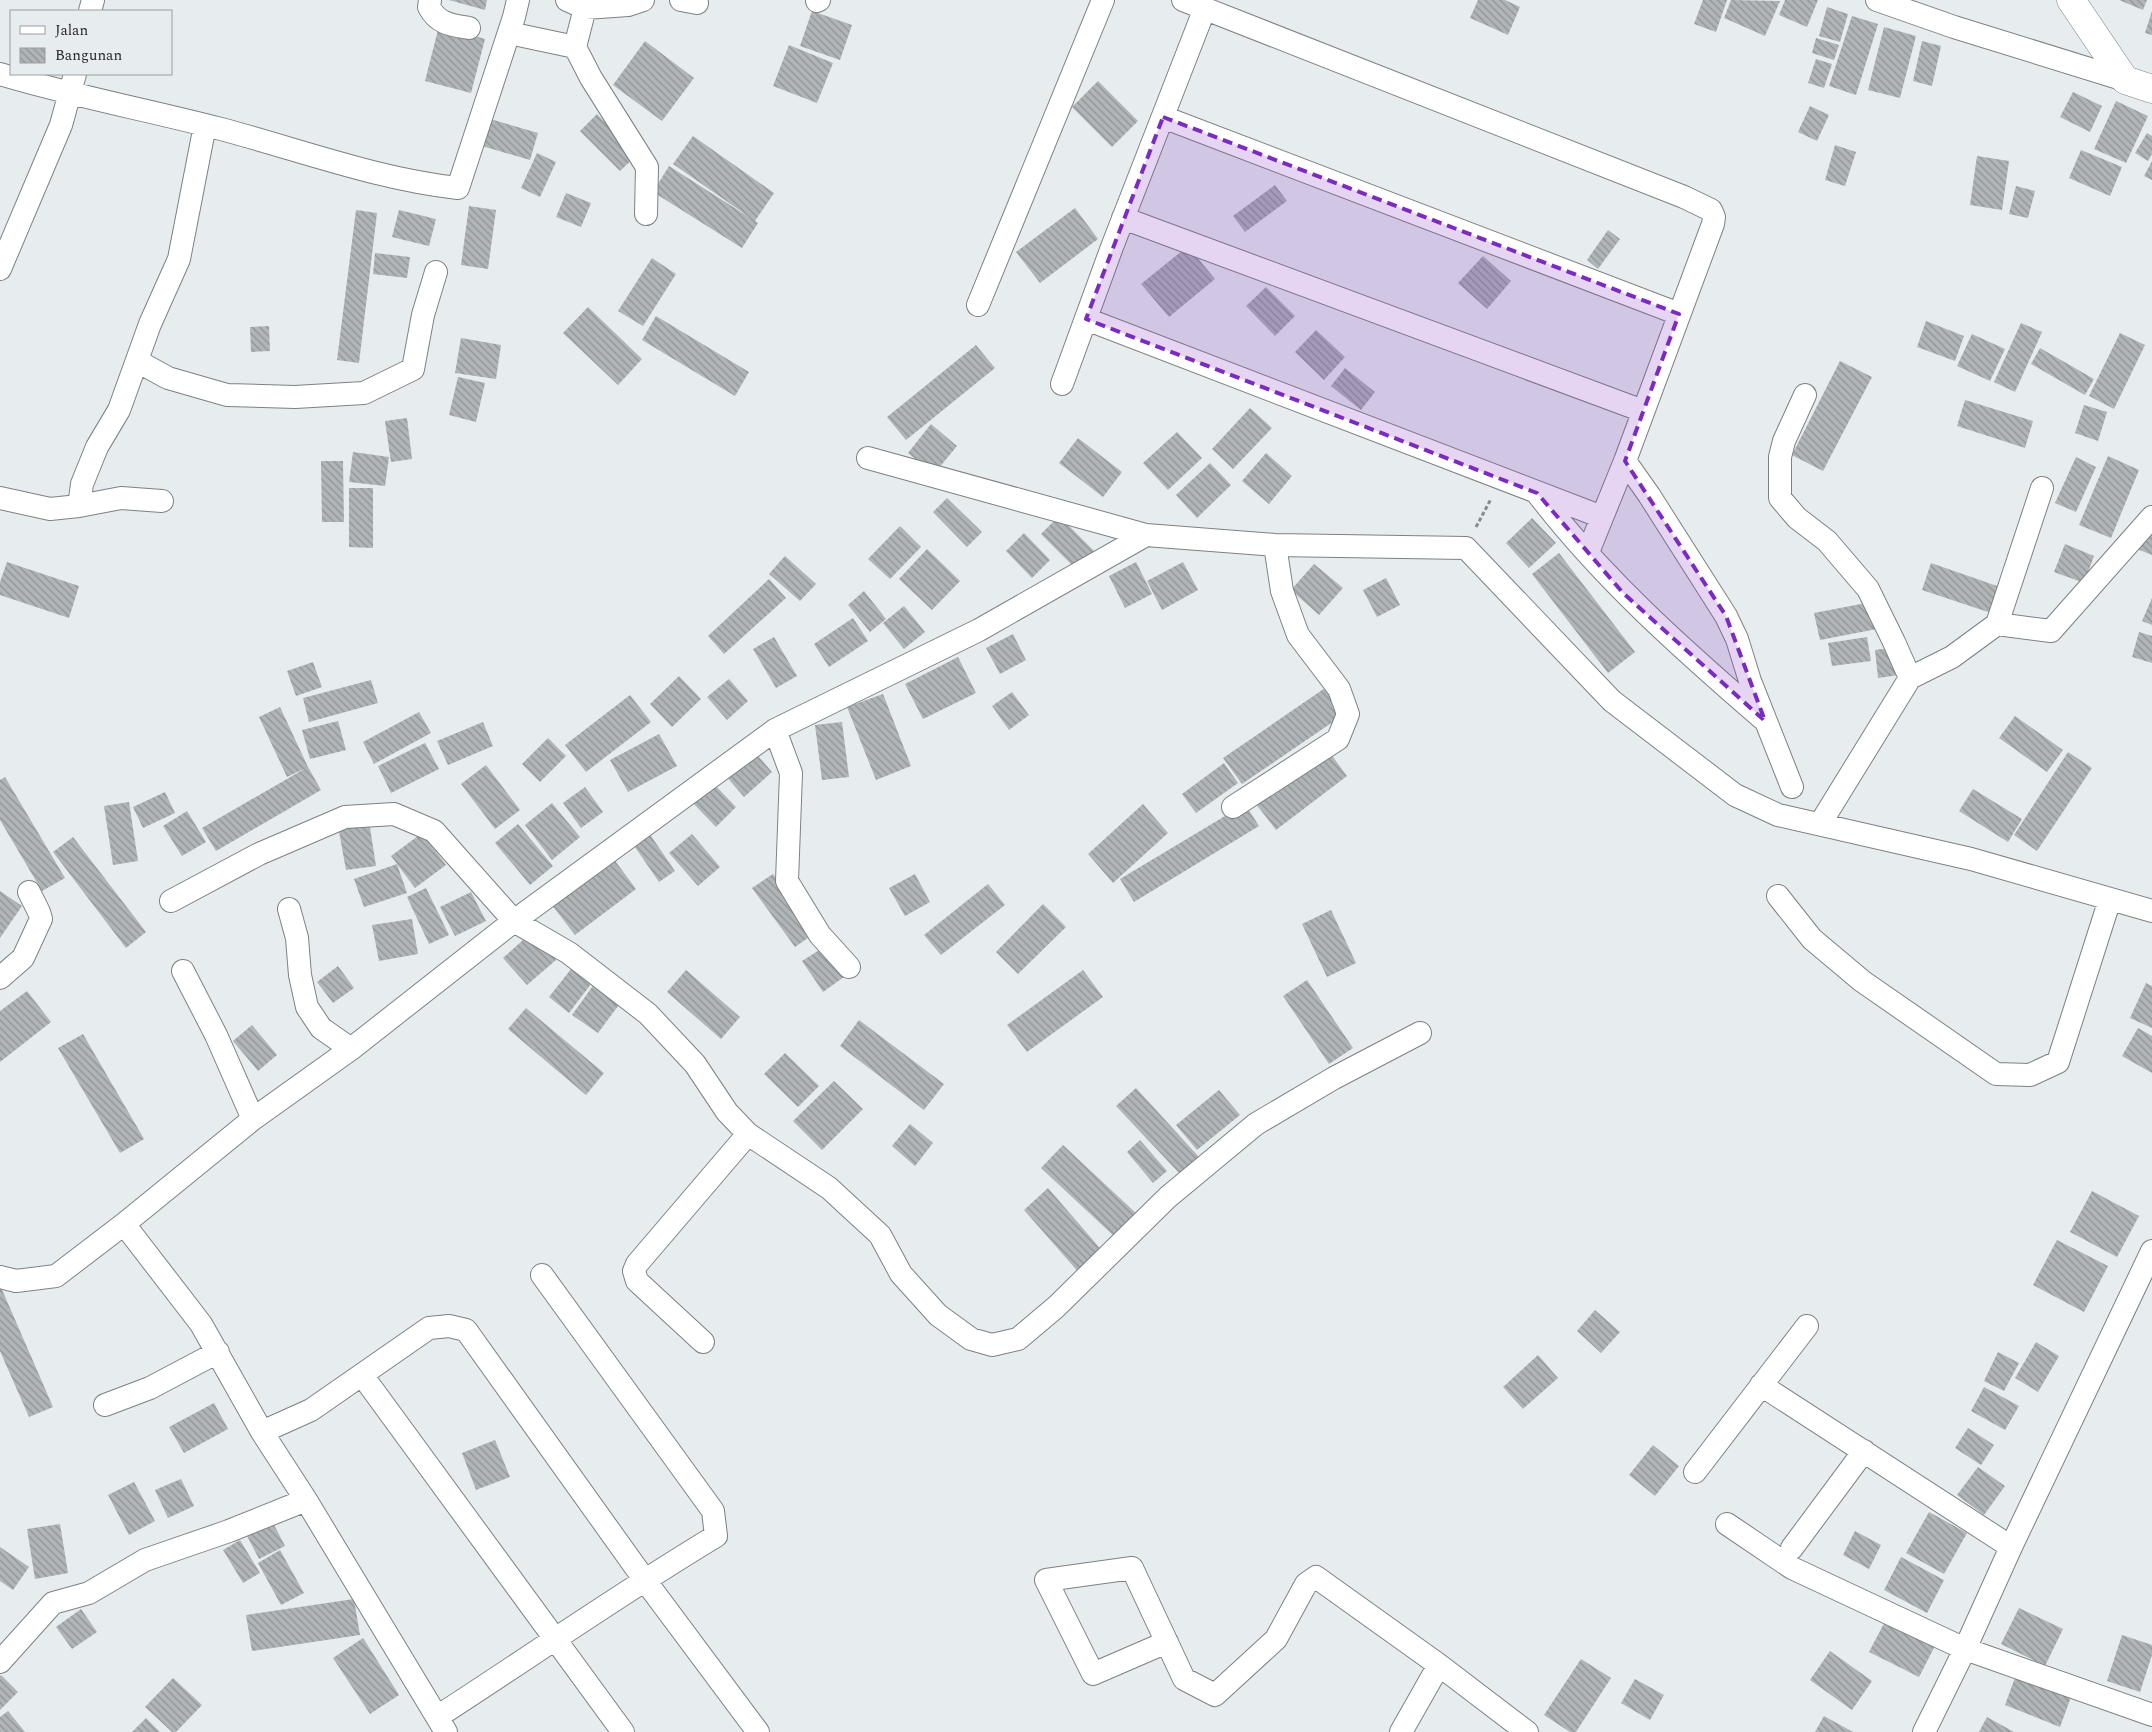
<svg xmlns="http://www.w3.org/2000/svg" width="2152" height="1732" font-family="Spectral,serif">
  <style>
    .building { fill: url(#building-back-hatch) }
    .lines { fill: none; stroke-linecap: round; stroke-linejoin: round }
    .minor-casing { stroke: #7c8283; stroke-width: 24 }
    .tertiary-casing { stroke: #7c8283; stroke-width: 29 }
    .path { stroke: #878b8c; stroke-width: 3; stroke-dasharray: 4 2.5; stroke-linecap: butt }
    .minor { stroke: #fff; stroke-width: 22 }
    .tertiary { stroke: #fff; stroke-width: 28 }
    .marked { fill: #7b2cbf; fill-opacity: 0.2; stroke: #7b2cbf; stroke-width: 4; stroke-dasharray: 10 6; stroke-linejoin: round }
  </style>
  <defs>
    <pattern id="building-back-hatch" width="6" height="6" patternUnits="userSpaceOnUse" patternTransform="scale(1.25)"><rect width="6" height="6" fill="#b0b5b7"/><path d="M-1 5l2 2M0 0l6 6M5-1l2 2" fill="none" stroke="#8f9395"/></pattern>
  </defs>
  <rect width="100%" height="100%" fill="#e7edee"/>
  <path class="building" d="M 449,0 L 487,0 L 485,10 Z
    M 1478,0 L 1505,0 L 1520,7 L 1508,35 L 1470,18 Z
    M 1703,0 L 1727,0 L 1716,32 L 1694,24 Z
    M 1731,0 L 1780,1 L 1765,36 L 1724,18 Z
    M 1785,0 L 1818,0 L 1807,27 L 1779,15 Z
    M 2119,0 L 2147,0 L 2143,10 Z
    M 1827,7 L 1848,14 L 1840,42 L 1819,36 Z
    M 812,11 L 852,25 L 840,60 L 800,46 Z
    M 2152,11 L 2152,35 L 2145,33 Z
    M 1852,16 L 1878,24 L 1856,95 L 1829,86 Z
    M 439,26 L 485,39 L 471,93 L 425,81 Z
    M 1884,27 L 1916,36 L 1900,98 L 1868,90 Z
    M 1816,38 L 1839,45 L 1834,60 L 1812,53 Z
    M 645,41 L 694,78 L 662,121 L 613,85 Z
    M 1922,41 L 1941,46 L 1932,86 L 1913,81 Z
    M 789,45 L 833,63 L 817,103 L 773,86 Z
    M 1816,59 L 1832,64 L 1824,88 L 1808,83 Z
    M 1098,81 L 1138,121 L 1112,147 L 1072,107 Z
    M 2073,92 L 2102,106 L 2090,132 L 2060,117 Z
    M 2116,101 L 2148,116 L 2126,163 L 2094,149 Z
    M 1810,106 L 1829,115 L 1817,141 L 1798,132 Z
    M 597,114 L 637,155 L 620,171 L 580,131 Z
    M 490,119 L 538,133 L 530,160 L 482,146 Z
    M 2147,133 L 2152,136 L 2152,154 L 2148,161 L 2135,153 Z
    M 693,136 L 774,193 L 755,221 L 758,223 L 742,248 L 653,192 L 669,166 L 752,219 L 673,164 Z
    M 1835,145 L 1856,152 L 1845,186 L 1825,180 Z
    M 2081,150 L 2122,167 L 2110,196 L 2069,178 Z
    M 537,153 L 556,162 L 540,197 L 521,188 Z
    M 1977,156 L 2009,161 L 2002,210 L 1970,205 Z
    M 2152,161 L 2152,180 L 2144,176 Z
    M 1275,185 L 1287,201 L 1245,232 L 1233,216 Z
    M 2016,186 L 2035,191 L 2028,218 L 2009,214 Z
    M 566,193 L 591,203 L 581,227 L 556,217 Z
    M 469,206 L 496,210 L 488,269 L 461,265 Z
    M 1075,208 L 1098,239 L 1040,283 L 1016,252 Z
    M 356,210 L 377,213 L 359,363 L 337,360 Z
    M 399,210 L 436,219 L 429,246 L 392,237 Z
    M 1608,230 L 1620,239 L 1598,269 L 1587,260 Z
    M 1188,246 L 1215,279 L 1169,317 L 1141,284 Z
    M 375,253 L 410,257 L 407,278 L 373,274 Z
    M 1483,256 L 1511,281 L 1487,309 L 1458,283 Z
    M 652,258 L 676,274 L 643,326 L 618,311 Z
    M 1266,287 L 1295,316 L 1275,336 L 1246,306 Z
    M 588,307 L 642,359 L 618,385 L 563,333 Z
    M 656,316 L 749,372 L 735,396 L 642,340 Z
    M 1926,321 L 1964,336 L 1955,361 L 1917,347 Z
    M 2021,323 L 2042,332 L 2015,392 L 1994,382 Z
    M 269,326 L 270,351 L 251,352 L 250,327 Z
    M 1316,330 L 1345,357 L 1324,380 L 1295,352 Z
    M 2120,333 L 2145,345 L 2114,409 L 2089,396 Z
    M 1972,334 L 2005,349 L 1990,381 L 1957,366 Z
    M 461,338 L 501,345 L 496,379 L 455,373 Z
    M 976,345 L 995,368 L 906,440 L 887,417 Z
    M 2040,348 L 2094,379 L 2085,395 L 2031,364 Z
    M 1840,361 L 1872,377 L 1823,471 L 1792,455 Z
    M 1345,368 L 1375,392 L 1361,410 L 1331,386 Z
    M 458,377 L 485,383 L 476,422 L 449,415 Z
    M 1965,400 L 2033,421 L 2025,448 L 1957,426 Z
    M 2084,405 L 2107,412 L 2098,441 L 2075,433 Z
    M 1250,408 L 1272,428 L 1233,469 L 1212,449 Z
    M 407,418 L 412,459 L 391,462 L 385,421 Z
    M 931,424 L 957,446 L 934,474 L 908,453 Z
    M 1177,432 L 1202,458 L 1168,490 L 1143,463 Z
    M 1078,438 L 1122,472 L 1103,497 L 1059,463 Z
    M 353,452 L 389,457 L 385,486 L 349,482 Z
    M 1266,453 L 1292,476 L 1269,504 L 1242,481 Z
    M 2108,456 L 2139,470 L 2111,538 L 2079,525 Z
    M 2076,457 L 2096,467 L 2076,512 L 2055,503 Z
    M 321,461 L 343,461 L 344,522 L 322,522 Z
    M 1210,463 L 1231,485 L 1197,518 L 1176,495 Z
    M 349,488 L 373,488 L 373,548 L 349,547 Z
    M 947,498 L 982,532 L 967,547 L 933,512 Z
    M 1059,516 L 1095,552 L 1077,570 L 1041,534 Z
    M 1532,518 L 1556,543 L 1529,568 L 1506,543 Z
    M 900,526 L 921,547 L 890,579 L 868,559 Z
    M 1024,533 L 1050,560 L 1032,578 L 1006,551 Z
    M 2152,533 L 2152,555 L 2137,549 Z
    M 2065,544 L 2094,556 L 2084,583 L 2054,572 Z
    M 927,549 L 960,581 L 932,610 L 899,579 Z
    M 1559,553 L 1635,652 L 1608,673 L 1532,574 Z
    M 785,556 L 816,584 L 800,601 L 769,574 Z
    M 7,562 L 79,586 L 69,618 L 0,595 L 0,582 Z
    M 1136,562 L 1152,594 L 1125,608 L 1109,576 Z
    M 1183,562 L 1198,590 L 1162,610 L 1147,581 Z
    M 1931,563 L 2000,587 L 1991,613 L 1922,590 Z
    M 1314,564 L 1343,588 L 1319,615 L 1291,590 Z
    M 1386,578 L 1400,605 L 1377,617 L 1363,590 Z
    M 769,579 L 786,598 L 724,654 L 708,636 Z
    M 864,591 L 886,619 L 870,632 L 848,605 Z
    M 2152,598 L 2152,625 L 2142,621 Z
    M 1871,602 L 1877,629 L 1820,640 L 1814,613 Z
    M 904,606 L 925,632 L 904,649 L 883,623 Z
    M 853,618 L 868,641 L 829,667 L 814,644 Z
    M 2139,632 L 2152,636 L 2152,663 L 2132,657 Z
    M 1013,634 L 1026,660 L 1000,674 L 986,648 Z
    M 774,637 L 797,676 L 776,688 L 753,649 Z
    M 1867,637 L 1871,661 L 1832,666 L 1828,643 Z
    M 1896,647 L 1899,675 L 1878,678 L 1875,650 Z
    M 958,657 L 976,693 L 923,719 L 905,684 Z
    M 313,662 L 322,687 L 296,696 L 287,671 Z
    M 679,676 L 701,699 L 672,727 L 650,704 Z
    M 729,679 L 748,701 L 727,720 L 707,697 Z
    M 371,680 L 378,703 L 309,722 L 303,698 Z
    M 1328,686 L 1346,713 L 1242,784 L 1223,758 Z
    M 1012,692 L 1029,715 L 1009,730 L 992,706 Z
    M 883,694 L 911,766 L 876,780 L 847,707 Z
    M 630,695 L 651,722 L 586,772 L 565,745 Z
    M 280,707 L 308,767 L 321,790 L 216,851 L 202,828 L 306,768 L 287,777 L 259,717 Z
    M 419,712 L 431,733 L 374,764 L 363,742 Z
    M 2015,716 L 2063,750 L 2047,772 L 1999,738 Z
    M 338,721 L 346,750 L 310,759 L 302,730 Z
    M 483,722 L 493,746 L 448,765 L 437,741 Z
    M 842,722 L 849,777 L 822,780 L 815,725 Z
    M 659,734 L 677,766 L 628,792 L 610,760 Z
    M 548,738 L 566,756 L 540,782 L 522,764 Z
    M 425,743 L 439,769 L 391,793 L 378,766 Z
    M 1327,749 L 1347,776 L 1276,830 L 1256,804 Z
    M 754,751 L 772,772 L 744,797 L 726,776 Z
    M 2068,752 L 2092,768 L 2037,851 L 2014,835 Z
    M 1224,763 L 1238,783 L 1196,813 L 1182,794 Z
    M 486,765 L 520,810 L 495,829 L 461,784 Z
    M 5,777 L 65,878 L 42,891 L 0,820 L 0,780 Z
    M 711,781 L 736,807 L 716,827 L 691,801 Z
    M 585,787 L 603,812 L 581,828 L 563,803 Z
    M 1973,789 L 2022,819 L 2008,842 L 1959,811 Z
    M 165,792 L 175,813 L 143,828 L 133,807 Z
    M 129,802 L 138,861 L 113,865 L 104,806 Z
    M 552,803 L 580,837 L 552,860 L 525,825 Z
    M 1143,804 L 1168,833 L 1113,883 L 1088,854 Z
    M 1245,804 L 1259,826 L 1134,902 L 1120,879 Z
    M 187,811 L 206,842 L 182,856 L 163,826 Z
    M 369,821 L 376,866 L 346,870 L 338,826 Z
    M 518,824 L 553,866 L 530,885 L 495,843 Z
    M 422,833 L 446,865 L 415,888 L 391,856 Z
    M 649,833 L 675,871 L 659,882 L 633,844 Z
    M 692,834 L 720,867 L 698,886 L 669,853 Z
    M 73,837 L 146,932 L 126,948 L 53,852 Z
    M 610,854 L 636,889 L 575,935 L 548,900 Z
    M 397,864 L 407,893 L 364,907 L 354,879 Z
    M 773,874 L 815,933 L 795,947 L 752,888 Z
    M 915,874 L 930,902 L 905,916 L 889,888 Z
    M 988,884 L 1005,905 L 941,955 L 924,935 Z
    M 426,888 L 449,935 L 429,944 L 407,897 Z
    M 0,891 L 22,906 L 0,938 Z
    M 471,892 L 486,921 L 455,936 L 440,907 Z
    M 1043,904 L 1066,927 L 1018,974 L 996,952 Z
    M 1331,910 L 1356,963 L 1327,977 L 1302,924 Z
    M 412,919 L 418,954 L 379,961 L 372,925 Z
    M 532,932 L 556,960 L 527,985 L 503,958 Z
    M 824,947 L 844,977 L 823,992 L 802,961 Z
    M 338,966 L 354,988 L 333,1003 L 317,982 Z
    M 571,969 L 591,984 L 569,1013 L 549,997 Z
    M 686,970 L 740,1017 L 721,1039 L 667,992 Z
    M 1083,970 L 1103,997 L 1027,1052 L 1007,1025 Z
    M 1307,980 L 1353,1048 L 1329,1064 L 1283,996 Z
    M 595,983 L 621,1002 L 598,1033 L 572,1015 Z
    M 2146,983 L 2152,986 L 2152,1028 L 2130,1018 Z
    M 27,991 L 51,1022 L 0,1062 L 0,1011 Z
    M 526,1008 L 604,1073 L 586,1095 L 508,1029 Z
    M 859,1020 L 944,1084 L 924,1110 L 840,1046 Z
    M 252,1025 L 277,1055 L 258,1071 L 233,1041 Z
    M 2138,1028 L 2152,1036 L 2152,1073 L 2122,1056 Z
    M 83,1034 L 144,1139 L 120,1153 L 58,1048 Z
    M 785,1053 L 819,1086 L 798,1107 L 764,1074 Z
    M 834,1081 L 863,1109 L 822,1150 L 793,1121 Z
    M 1136,1088 L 1199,1157 L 1180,1174 L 1116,1106 Z
    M 1219,1090 L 1240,1115 L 1197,1150 L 1176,1125 Z
    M 910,1124 L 933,1143 L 915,1166 L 892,1146 Z
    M 1140,1140 L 1167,1171 L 1153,1183 L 1127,1152 Z
    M 1063,1145 L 1138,1215 L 1116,1238 L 1041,1168 Z
    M 1048,1188 L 1105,1254 L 1081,1275 L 1024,1210 Z
    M 2092,1191 L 2139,1216 L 2117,1257 L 2070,1232 Z
    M 2057,1240 L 2108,1266 L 2084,1312 L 2033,1285 Z
    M 0,1285 L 53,1407 L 29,1417 L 0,1351 Z
    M 1595,1310 L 1620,1332 L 1601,1353 L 1577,1331 Z
    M 2036,1342 L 2059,1356 L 2038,1392 L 2015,1378 Z
    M 1998,1352 L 2019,1363 L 2004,1391 L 1984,1381 Z
    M 1538,1355 L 1558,1378 L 1523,1409 L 1503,1387 Z
    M 1984,1387 L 2019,1406 L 2005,1430 L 1971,1411 Z
    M 214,1403 L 228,1429 L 184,1453 L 169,1427 Z
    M 1968,1428 L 1994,1445 L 1981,1465 L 1955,1448 Z
    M 495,1440 L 510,1477 L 476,1490 L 462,1453 Z
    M 1653,1445 L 1679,1466 L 1655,1496 L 1629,1475 Z
    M 1978,1467 L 2005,1486 L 1984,1515 L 1957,1495 Z
    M 181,1479 L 194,1506 L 168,1518 L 155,1490 Z
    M 134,1482 L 155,1521 L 129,1535 L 108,1495 Z
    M 1929,1512 L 1967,1533 L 1944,1574 L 1906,1553 Z
    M 269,1515 L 285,1546 L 259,1559 L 243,1528 Z
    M 60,1524 L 68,1573 L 35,1579 L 27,1529 Z
    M 1855,1531 L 1881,1545 L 1869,1569 L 1843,1555 Z
    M 240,1540 L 260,1573 L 243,1583 L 223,1550 Z
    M 0,1547 L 29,1567 L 13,1590 L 0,1581 Z
    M 280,1550 L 304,1593 L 281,1605 L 258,1563 Z
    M 1901,1557 L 1944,1580 L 1927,1613 L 1884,1590 Z
    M 354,1599 L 360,1635 L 252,1651 L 246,1615 Z
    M 2019,1608 L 2063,1629 L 2045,1666 L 2001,1644 Z
    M 81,1609 L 97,1632 L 72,1649 L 56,1627 Z
    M 1889,1614 L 1938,1640 L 1919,1677 L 1869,1652 Z
    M 2122,1635 L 2152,1645 L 2152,1655 L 2140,1692 L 2107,1681 Z
    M 363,1638 L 399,1695 L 370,1714 L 333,1658 Z
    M 1830,1651 L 1872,1681 L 1852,1710 L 1810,1680 Z
    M 1581,1659 L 1611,1678 L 1576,1732 L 1570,1732 L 1544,1715 Z
    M 1,1675 L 18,1692 L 0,1710 L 0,1676 Z
    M 2016,1675 L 2071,1697 L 2060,1727 L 2005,1705 Z
    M 173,1678 L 202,1705 L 176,1732 L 172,1732 L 145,1707 Z
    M 1635,1679 L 1664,1695 L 1650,1720 L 1621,1703 Z
    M 8,1711 L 25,1732 L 0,1732 L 0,1717 Z
    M 1824,1716 L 1853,1732 L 1815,1732 Z
    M 1987,1717 L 2014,1732 L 1979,1732 Z
    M 146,1718 L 160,1732 L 132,1732 Z"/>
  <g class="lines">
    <g class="minor-casing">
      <path id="minor" d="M 430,0 L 429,7 C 438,24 451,25 469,28
        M 567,0 L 585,8 L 575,47 L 591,78 L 647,167 L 646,214
        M 681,0 L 697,3
        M 1183,0 L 1684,197 L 1711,210 L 1714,217 L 1713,224 L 1625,461 L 1588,552
        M 1877,0 L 1954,27 L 2125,80
        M 817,1 L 819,0
        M 585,8 L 628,5 L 643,0
        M 90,11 L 93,0
        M 509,33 L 575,47
        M 0,74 C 73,96 148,110 221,129 C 300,150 377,179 458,188 L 514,17 L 518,0
        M 1163,117 L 1679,314
        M 1123,218 L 1643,411
        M 0,269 L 61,125 L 75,74
        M 978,305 L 1103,0
        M 1086,319 L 1602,517
        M 137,361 L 168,378 L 227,395 L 295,397 L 364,393 L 413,369 L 423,315 L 436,272
        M 1062,384 L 1112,247 L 1205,8
        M 1805,395 L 1784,441 L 1780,457 L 1780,498 L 1797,518 L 1827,541 L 1868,589 L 1894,642 L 1910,678
        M 868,458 L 1146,535
        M 1625,461 L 1649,495 L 1726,616 L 1737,639 L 1750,681 L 1792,787
        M 1537,493 C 1602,578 1682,649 1763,719
        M 0,498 L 50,509 L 79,506 L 121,498 L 162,501
        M 79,506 L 82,484 L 97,447 L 119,410 L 150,324 L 179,259 L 205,125
        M 1997,624 L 2051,631 L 2152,517
        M 775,730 L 791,773 L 787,881 L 820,935 L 849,967
        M 1233,807 L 1338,739 L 1348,714 L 1339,689 L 1298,635 L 1282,591 L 1275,545
        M 1820,824 L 1910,678 L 1952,657 L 1997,624 L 2042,488
        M 1778,896 L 1812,939 L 1862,981 L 1996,1074 L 2030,1075 L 2058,1062 L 2110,899
        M 171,901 L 259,854 L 345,817 L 394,814 L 434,831 L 514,921 L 569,953 L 648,1014 L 695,1064 L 727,1112 L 748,1134 L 829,1188 L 880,1235 L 901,1274 L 938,1315 L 971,1339 L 992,1345 L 1018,1339 L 1056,1307 L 1168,1197 L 1256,1124 L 1334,1078 L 1420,1033
        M 289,909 L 297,938 L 300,975 L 307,1007 L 321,1028 L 351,1049
        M 183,971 L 216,1035 L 253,1119
        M 0,978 L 23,958 L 41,919 L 39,912 L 29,892
        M 124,1224 L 201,1324 L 262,1432 L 306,1500 L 446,1732
        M 0,1277 L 16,1281 L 56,1276 L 124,1224 L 253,1119 L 351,1049 L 514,921 L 775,730 L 979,630 L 1146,535 L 1275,545 L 1466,548 L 1612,701 L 1735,795 L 1778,815 L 1971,859 L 2152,911
        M 703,1342 L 637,1281 L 634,1271 L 637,1264 L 748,1134
        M 362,1375 L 623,1732
        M 1761,1385 L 2011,1547
        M 105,1405 L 150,1388 L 218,1352
        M 262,1432 L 311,1410 L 429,1328 L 449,1326 L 466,1330 L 644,1579 L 758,1732
        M 1695,1472 L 1807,1326
        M 1727,1524 L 1792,1568 L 1965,1649 L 2152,1715
        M 1792,1548 L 1864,1451
        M 1167,1642 L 1093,1674 L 1046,1580 L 1132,1568 L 1184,1679 L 1215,1695 L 1276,1639 L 1306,1584 L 1316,1577 L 1439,1665
        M 0,1662 L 53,1603 L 89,1593 L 145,1560 L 229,1531 L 306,1500
        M 437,1717 C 530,1657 621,1593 716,1536 L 713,1511 L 542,1275
        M 1401,1732 L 1439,1665 L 1527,1732
        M 1924,1732 L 1965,1649 L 2011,1547 L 2152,1251"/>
    </g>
    <g class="tertiary-casing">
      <path id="tertiary" d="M 2071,0 L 2125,80 L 2152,89"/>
    </g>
    <path class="path" d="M 1476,527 L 1491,499"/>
    <use href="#minor" class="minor"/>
    <use href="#tertiary" class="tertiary"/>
  </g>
  <path class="marked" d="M 1163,117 L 1679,314 L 1625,461 L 1726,616 L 1765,721 L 1623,593 L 1537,493 L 1086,319 Z"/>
  <rect x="10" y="10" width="162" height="65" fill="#e7edee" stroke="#9a9fa0"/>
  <rect x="20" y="26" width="25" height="8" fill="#ffffff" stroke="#9a9fa0"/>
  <text x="55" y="35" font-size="15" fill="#27292a">Jalan</text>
  <rect x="20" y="48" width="25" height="15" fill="url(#building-back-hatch)" stroke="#9a9fa0"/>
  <text x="55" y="60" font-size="15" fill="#27292a">Bangunan</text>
</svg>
